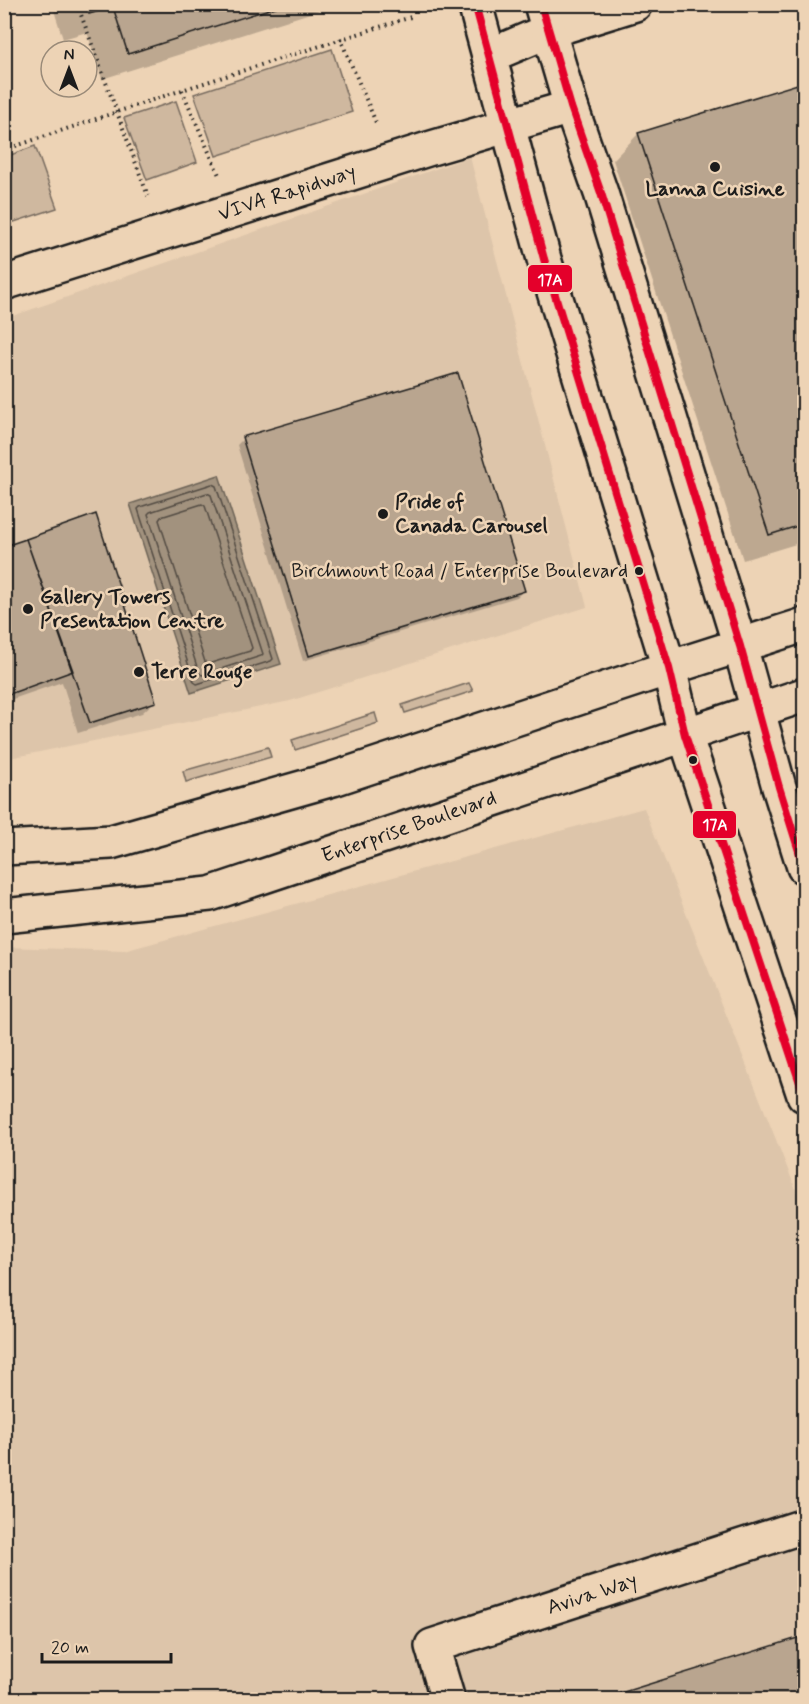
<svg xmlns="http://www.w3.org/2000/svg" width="809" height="1704" font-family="Mynerve,sans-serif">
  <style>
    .built { fill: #ddc5aa }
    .green { fill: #cfb89f; stroke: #766a5e; stroke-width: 1.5 }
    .water { fill: #a2927e; stroke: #6c6357; stroke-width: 1.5 }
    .shadow { fill: #0003 }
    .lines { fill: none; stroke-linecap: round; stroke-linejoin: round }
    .shore { stroke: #524b43; stroke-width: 1.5 }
    .building { fill: #b9a58f; stroke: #1c1c1c; stroke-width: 1.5 }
    .minor-casing { stroke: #1c1c1c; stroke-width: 38 }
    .major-casing { stroke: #1c1c1c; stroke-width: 38 }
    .path { stroke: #1c1c1c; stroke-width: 4; stroke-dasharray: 1.5 4.5; stroke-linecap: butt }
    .minor { stroke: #edd3b5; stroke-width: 33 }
    .major { stroke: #edd3b5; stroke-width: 33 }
    .bus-1-casing { stroke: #edd3b5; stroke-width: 12 }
    .bus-1 { stroke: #e4002b; stroke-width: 8 }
    .poi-dot { fill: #1c1c1c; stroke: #edd3b5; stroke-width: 2 }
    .labels { text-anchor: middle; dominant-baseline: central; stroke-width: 5; stroke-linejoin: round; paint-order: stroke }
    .bus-label { font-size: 20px; fill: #1c1c1c; stroke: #edd3b5; text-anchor: end }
    .poi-label { font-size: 21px; font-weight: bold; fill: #1c1c1c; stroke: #edd3b5; text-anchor: start }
    .street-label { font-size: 21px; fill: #1c1c1c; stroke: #edd3b5 }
    .line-badge { stroke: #edd3b5; stroke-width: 2 }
    .badge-label { font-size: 16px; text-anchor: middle; font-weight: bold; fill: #fff }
  </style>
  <rect width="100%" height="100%" fill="#edd3b5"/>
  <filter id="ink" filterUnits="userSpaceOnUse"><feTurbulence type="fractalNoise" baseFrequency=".0167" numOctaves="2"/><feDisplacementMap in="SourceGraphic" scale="12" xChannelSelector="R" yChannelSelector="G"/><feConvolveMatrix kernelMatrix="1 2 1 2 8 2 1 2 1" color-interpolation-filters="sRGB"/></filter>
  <g filter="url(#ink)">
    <path class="built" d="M 470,157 L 587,607 L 290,701 L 5,759 L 4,319 Z
      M 644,808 L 804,1210 L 804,1699 L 5,1700 L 5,947 L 124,951 Z"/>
    <path class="green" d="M 332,49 L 352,112 L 216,156 L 194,94 Z
      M 176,101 L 197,162 L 147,180 L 124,118 Z
      M 35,146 L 57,208 L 5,225 L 5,157 Z
      M 469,683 L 473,691 L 405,713 L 402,705 Z
      M 375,713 L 378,723 L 295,750 L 292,740 Z
      M 268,747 L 271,757 L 186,782 L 183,771 Z"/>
    <path class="water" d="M 219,475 L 281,664 L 191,693 L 130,504 Z"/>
    <path class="shadow" d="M 52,4 L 339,4 L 102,79 L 87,32 L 63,39 Z
      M 804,84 L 804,570 L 796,544 L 743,560 L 613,160 L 638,134 Z
      M 243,439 L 523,591 L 517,597 L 303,661 L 237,445 Z
      M 4,548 L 154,702 L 142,713 L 78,733 L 62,682 L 4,702 Z
      M 804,1638 L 804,1700 L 604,1700 Z"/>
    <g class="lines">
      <path class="shore" d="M 212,484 L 216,486 L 273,659 L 271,661 L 197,684 L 194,682 L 138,509 L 140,507 Z
        M 207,493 L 211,495 L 263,654 L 261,656 L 202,675 L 199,673 L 148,514 L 150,512 Z
        M 202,504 L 205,506 L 252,648 L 250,651 L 208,664 L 205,662 L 159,520 L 161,517 Z"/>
    </g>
    <path class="building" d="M 86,4 L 285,4 L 128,54 L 113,7 L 89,14 Z
      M 804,82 L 804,524 L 769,535 L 638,133 Z
      M 458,373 L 525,591 L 309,656 L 242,437 Z
      M 96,514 L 156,702 L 90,723 L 26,539 Z
      M 26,539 L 73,671 L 4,696 L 4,544 L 5,546 Z
      M 804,1636 L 804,1700 L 598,1700 Z"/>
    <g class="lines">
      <g class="minor-casing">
        <path id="minor" d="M 489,56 L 548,31 L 635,4
          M 4,283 L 428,149 L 571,107
          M 448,1700 L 432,1646 L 804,1526"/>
      </g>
      <g class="major-casing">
        <path id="major" d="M 475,4 L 544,259 L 669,668 L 685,735 L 804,1095
          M 541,4 L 571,107 L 601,193 L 740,646 L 779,787 L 804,867
          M 4,848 L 111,842 L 333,779 L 669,668 L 804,625
          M 4,916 L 210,894 L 804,695"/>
      </g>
      <path class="path" d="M 77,4 L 148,196
        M 340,38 L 377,125
        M 182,90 L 219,175
        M 4,150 L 182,90 L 411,17"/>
      <use href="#minor" class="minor"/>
      <use href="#major" class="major"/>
      <g class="bus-1-casing">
        <path id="bus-1" d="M 475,4 L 544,259 L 669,668 L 685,735 L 804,1095
          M 541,4 L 571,107 L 601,193 L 740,646 L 779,787 L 804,867"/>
      </g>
      <use href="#bus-1" class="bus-1"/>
    </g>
  </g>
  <g class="poi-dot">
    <circle cx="715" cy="167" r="6"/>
    <circle cx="383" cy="514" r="6"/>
    <circle cx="639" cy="571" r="5"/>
    <circle cx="28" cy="609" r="6"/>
    <circle cx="139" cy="672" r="6"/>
    <circle cx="693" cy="760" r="5"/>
  </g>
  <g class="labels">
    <g class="bus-label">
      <text x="628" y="571">Birchmount Road / Enterprise Boulevard</text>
    </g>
    <g class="poi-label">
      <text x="715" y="189" text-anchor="middle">Lanna Cuisine</text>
      <text x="395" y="502">Pride of<tspan x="395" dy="24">Canada Carousel</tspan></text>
      <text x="40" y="597">Gallery Towers<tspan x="40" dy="24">Presentation Centre</tspan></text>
      <text x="151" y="672">Terre Rouge</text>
    </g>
    <g class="street-label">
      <text transform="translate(287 193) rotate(-18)">VIVA Rapidway</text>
      <text transform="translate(409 827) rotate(-19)">Enterprise Boulevard</text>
      <text transform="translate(592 1594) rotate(-18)">Aviva Way</text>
    </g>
  </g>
  <g class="line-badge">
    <rect x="527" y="264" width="46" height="29" rx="6" fill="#e4002b"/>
    <rect x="692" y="810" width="45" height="29" rx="6" fill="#e4002b"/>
  </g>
  <g class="badge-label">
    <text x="550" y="285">17A</text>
    <text x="715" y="830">17A</text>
  </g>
  <rect width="809" height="1704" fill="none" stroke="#edd3b5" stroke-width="24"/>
  <rect x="12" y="12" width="785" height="1680" fill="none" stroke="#1c1c1c" stroke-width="2" filter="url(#ink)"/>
  <g transform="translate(69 69)"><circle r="28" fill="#edd3b5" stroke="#998a78" stroke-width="1.5"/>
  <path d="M0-4.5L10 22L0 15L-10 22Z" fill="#1c1c1c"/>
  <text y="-9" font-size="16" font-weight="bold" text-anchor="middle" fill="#1c1c1c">N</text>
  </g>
  <path d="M42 1653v9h129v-9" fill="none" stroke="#1c1c1c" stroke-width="3"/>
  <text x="51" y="1653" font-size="18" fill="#1c1c1c" stroke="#edd3b5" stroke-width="4.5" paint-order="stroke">20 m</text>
</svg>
